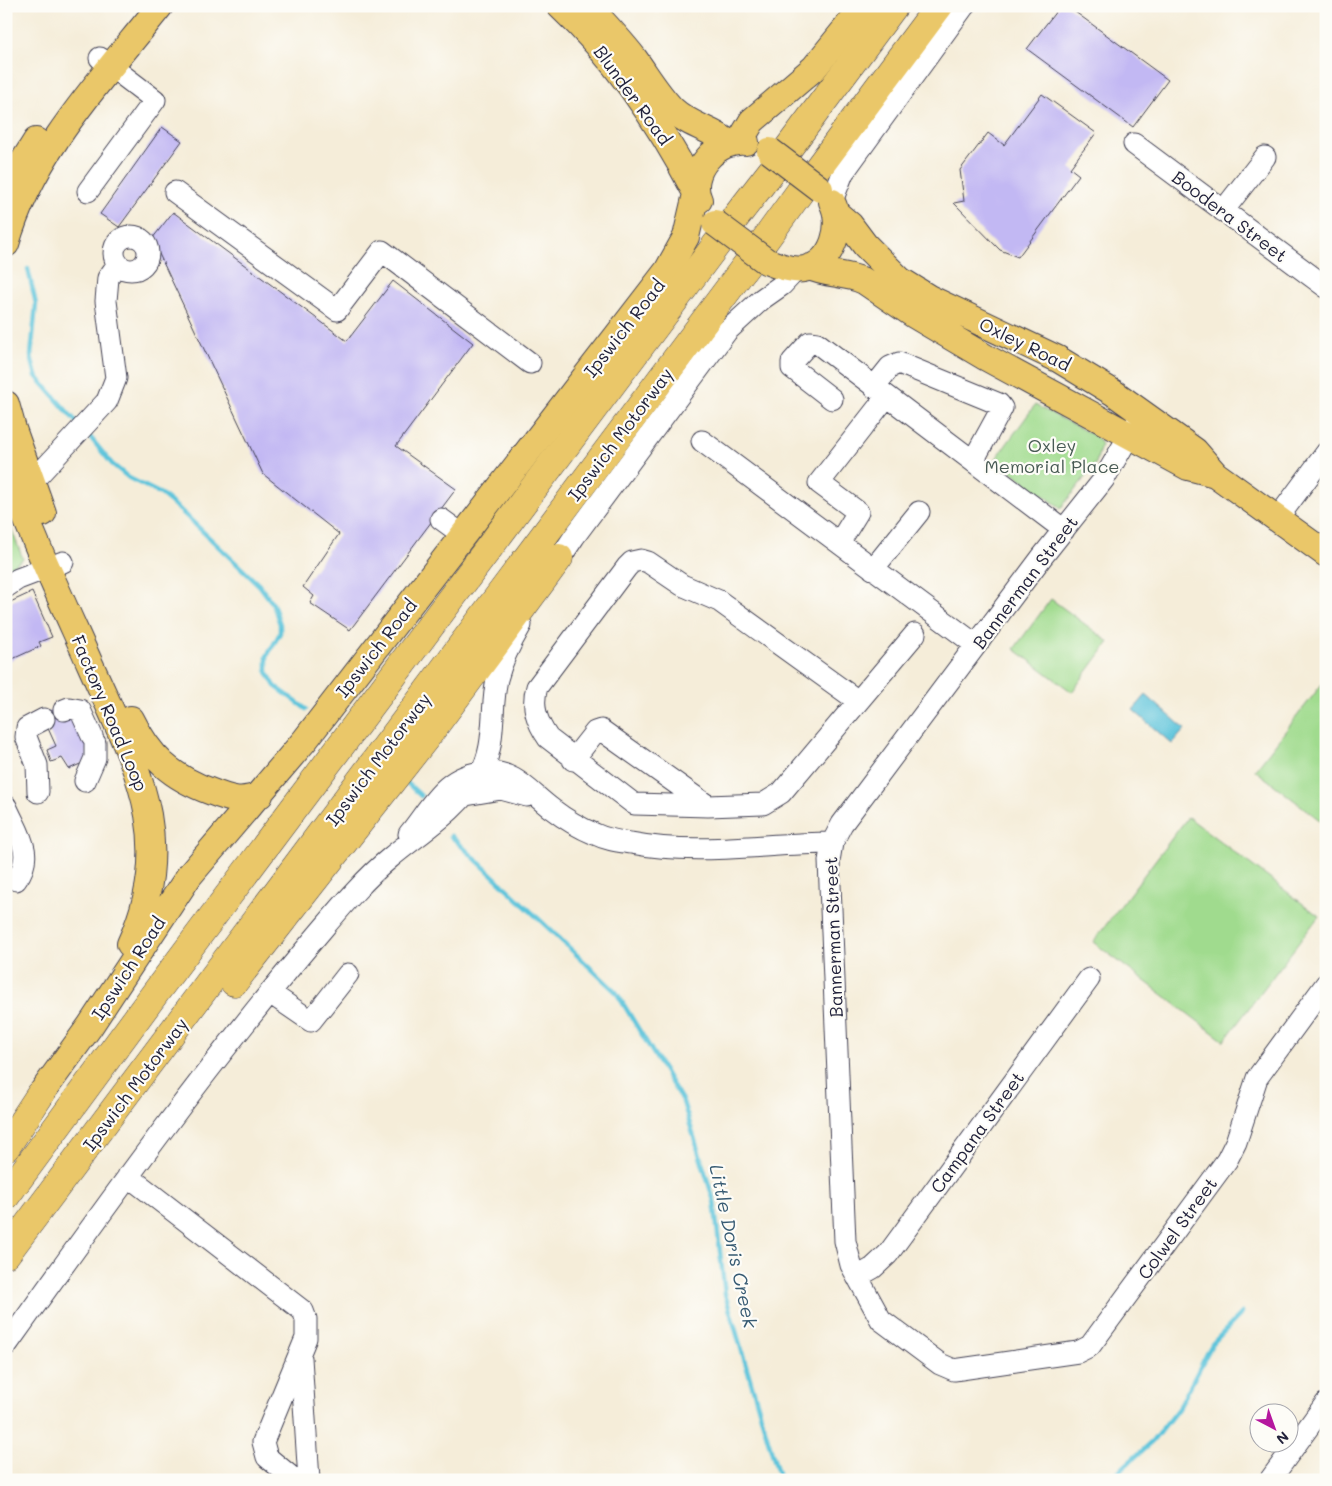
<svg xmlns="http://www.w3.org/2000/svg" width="1332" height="1486" font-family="Mali,sans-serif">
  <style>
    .green { fill: #a0db8e; stroke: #617e64 }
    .water { fill: #5ec5db; stroke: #40748b }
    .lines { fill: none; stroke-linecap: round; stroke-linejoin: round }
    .stream { stroke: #5ec5db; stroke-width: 4.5 }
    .building { fill: #c2b8f3 }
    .minor-casing { stroke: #424053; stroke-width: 23 }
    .major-casing { stroke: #424053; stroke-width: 28 }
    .highway-casing { stroke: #424053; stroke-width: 29 }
    .minor { stroke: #fff; stroke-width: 21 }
    .major { stroke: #eac769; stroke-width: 26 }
    .highway { stroke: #eac769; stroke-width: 28 }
    .major-bridge-casing { stroke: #424053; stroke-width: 28; stroke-linecap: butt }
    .major-bridge { stroke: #eac769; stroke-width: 26 }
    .labels { text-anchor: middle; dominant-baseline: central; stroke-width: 4.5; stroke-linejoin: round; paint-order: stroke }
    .street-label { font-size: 18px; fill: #22223b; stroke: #fdfcf7 }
    .park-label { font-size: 18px; fill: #485a54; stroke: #fdfcf7 }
    .water-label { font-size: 19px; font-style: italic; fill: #375b73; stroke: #fdfcf7 }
  </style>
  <rect width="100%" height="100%" fill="#fdfcf7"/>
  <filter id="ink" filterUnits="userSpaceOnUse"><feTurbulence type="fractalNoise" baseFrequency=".02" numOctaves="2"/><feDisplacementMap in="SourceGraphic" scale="10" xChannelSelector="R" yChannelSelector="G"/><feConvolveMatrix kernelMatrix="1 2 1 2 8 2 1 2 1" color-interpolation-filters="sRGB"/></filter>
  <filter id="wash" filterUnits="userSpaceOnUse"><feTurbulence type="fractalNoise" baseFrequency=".0096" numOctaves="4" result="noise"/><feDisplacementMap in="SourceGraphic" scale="20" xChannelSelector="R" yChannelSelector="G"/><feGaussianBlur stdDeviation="1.12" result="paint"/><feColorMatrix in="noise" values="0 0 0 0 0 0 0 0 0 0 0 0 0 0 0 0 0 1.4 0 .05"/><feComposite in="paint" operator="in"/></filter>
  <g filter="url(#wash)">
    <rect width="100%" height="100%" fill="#f5edd9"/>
    <path class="green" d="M 1035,405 L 1097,437 L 1101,445 L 1096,463 L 1061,508 L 995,460 Z
      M 6,515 L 23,559 L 6,570 Z
      M 1051,599 L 1109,642 L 1072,692 L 1014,649 Z
      M 1326,679 L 1326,825 L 1255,770 Z
      M 1188,817 L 1319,916 L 1224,1041 L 1093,942 Z"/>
    <path class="water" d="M 1146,695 L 1185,729 L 1172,744 L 1133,710 Z"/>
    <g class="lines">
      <path class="stream" d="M 28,269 L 36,304 L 31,356 L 36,376 L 79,425
        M 86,432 L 112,464 L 129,478 L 161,494 L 179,509 L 259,585 L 273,604 L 280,624 L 280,633 L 267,656 L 267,672 L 275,686 L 306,709
        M 405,781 L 421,796
        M 451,836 L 616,992 L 683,1102 L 714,1201 L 725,1294 L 780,1480
        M 1109,1480 L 1152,1442 L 1180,1406 L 1212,1344 L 1242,1313"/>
    </g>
    <g id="blocks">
      <path class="building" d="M 1060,6 L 1067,6 L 1168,80 L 1133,127 L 1027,49 Z
        M 1042,94 L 1096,133 L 1070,168 L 1079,175 L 1018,257 L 1000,250 L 954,203 L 964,201 L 960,170 L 988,133 L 1004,145 Z
        M 162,127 L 182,141 L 119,227 L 100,214 Z
        M 173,212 L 347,341 L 393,281 L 473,343 L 396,446 L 456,489 L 350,630 L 310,603 L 314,596 L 303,587 L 339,534 L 263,474 L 152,239 Z
        M 32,592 L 52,637 L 39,642 L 41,646 L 6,662 L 6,604 Z
        M 63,707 L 77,711 L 88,737 L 87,761 L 69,769 L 62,758 L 51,762 L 47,750 L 56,746 L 42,715 Z"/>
    </g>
  </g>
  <g filter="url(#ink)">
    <use href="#blocks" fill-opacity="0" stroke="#424053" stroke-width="1"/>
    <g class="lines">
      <g class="minor-casing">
        <path id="minor" d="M 1134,144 L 1326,287
          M 88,191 L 155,100 L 100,58
          M 175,192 L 337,310 L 382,251 L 530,363
          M 832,201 L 843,173 L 964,6
          M 1223,211 L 1265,157
          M114 253a17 17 0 1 1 34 0a17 17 0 1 1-34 0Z
          M 874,387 L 890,367 L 899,363 L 999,404 L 1002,408 L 973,461
          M 832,399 L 792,368 L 792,362 L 810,342 L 817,343 L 1064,530
          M 1137,422 L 1104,479 L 1042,557 L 842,824 L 832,843 L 829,861 L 845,1241 L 851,1265 L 881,1320 L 940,1364 L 954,1370 L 1078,1352 L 1090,1346 L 1227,1160 L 1236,1142 L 1257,1078 L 1326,984
          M 702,441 L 976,645
          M 18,487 L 32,482 L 107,401 L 116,378 L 106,301 L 108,278 L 118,264
          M 441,519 L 463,535
          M 1277,519 L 1326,453
          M 839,543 L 858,512 L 819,483 L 887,396
          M 873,569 L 919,512
          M 552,570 L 574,537 L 727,331 L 762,299 L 782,285 L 797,269
          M 6,587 L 18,579 L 63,562
          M 858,701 L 719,601 L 682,585 L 648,562 L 641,560 L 632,562 L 627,567 L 537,687 C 531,706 537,722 548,738 L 634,804 L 708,806 L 763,804 L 781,793 L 915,634
          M 64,710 L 69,708 L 80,710 L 92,736
          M 573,760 L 595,732 L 601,730 L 708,806
          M 85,781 L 95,758 L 95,743
          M 38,792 L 37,765 L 26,737 L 27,728 L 44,719
          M 466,795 L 501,789 L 527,796
          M 6,806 C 17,832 36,854 16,880
          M 409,834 C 431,807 445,774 485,772 C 515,770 530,793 552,809 C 565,819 580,828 595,834 C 607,840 618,841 631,843 C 698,856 764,843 832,843
          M 270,993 L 311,1021 L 348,974
          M 128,1176 L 303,1311 L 306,1319 L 306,1338 L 263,1442 L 267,1457 L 295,1480
          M 857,1277 L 873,1268 L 888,1254 L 1089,979
          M 6,1346 C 105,1207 205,1068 315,938 C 338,911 362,881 390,858 C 421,832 457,811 479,776 C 497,747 490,711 497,679 C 502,660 511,642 521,625
          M 301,1358 L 309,1480
          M 1270,1480 L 1326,1403"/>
      </g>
      <g class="major-casing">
        <path id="major" d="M 560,6 C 617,59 660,124 696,193
          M 588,6 C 604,23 620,40 634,58 C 647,76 658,95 673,110 C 690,126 712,129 729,143
          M 740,141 L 752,121 L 814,68 L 864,6
          M 6,189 L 36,141
          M 699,200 C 686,173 717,138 746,142
          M 837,214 L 850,225 L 865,245 L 900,280 L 929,298 L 1058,359 L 1114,393 L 1195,451 L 1215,474 L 1326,554
          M 6,244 C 32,152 102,79 160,6
          M 766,261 C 778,266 792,271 804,269 C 833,264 844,225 832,202
          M 810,267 C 827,275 846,273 864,281 L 914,315 L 985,357 L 1188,467 L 1215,474
          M 6,404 L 13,429 L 43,513
          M 6,466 C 30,533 61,599 90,664 C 133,761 180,837 130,944
          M 131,719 C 150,758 171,777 212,792 C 230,799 241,803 260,795
          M 40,1095 L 90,1026 L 189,876 L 305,740 L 667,271 L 686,237 L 696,194"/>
      </g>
      <g class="highway-casing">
        <path id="highway" d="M 787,150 L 894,6
          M 816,171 L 939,6
          M 735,218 L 774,168
          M 765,240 L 802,189
          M 234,982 L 431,731 L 559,558
          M 6,1147 L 40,1095
          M 6,1196 L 156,992 L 719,241
          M 6,1254 L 748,263"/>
      </g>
      <use href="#minor" class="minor"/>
      <use href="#major" class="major"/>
      <use href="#highway" class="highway"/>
      <g class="major-bridge-casing">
        <path id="major-bridge" d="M 770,151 L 820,189
          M 715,223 L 766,261"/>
      </g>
      <use href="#major-bridge" class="major-bridge"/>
    </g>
  </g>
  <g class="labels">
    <g class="street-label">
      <text transform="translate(633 95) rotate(54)">Blunder Road</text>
      <text transform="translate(1230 216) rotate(37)">Boodera Street</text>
      <text transform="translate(624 328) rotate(-52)">Ipswich Road</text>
      <text transform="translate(1025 344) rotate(26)">Oxley Road</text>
      <text transform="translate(620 434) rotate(-53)">Ipswich Motorway</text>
      <text transform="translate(1025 582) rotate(-53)">Bannerman Street</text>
      <text transform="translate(376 648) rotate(-52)">Ipswich Road</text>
      <text transform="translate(110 713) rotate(67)">Factory Road Loop</text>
      <text transform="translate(378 759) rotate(-53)">Ipswich Motorway</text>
      <text transform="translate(833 937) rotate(-92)">Bannerman Street</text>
      <text transform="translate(128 968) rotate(-57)">Ipswich Road</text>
      <text transform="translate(135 1084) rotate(-53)">Ipswich Motorway</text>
      <text transform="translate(977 1132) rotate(-54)">Campana Street</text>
      <text transform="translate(1177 1228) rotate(-54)">Colwel Street</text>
    </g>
    <g class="park-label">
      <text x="1052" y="445">Oxley<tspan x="1052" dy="21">Memorial Place</tspan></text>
    </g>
    <g class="water-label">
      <text transform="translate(734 1246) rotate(78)">Little Doris Creek</text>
    </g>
  </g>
  <rect width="1332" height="1486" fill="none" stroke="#fdfcf7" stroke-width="25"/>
  <g transform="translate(1274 1428) rotate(139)"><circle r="24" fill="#fdfcf7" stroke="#a5a5ac"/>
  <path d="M0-4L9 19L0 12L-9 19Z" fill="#b5179e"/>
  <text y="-8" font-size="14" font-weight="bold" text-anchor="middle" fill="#22223b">N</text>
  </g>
</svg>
